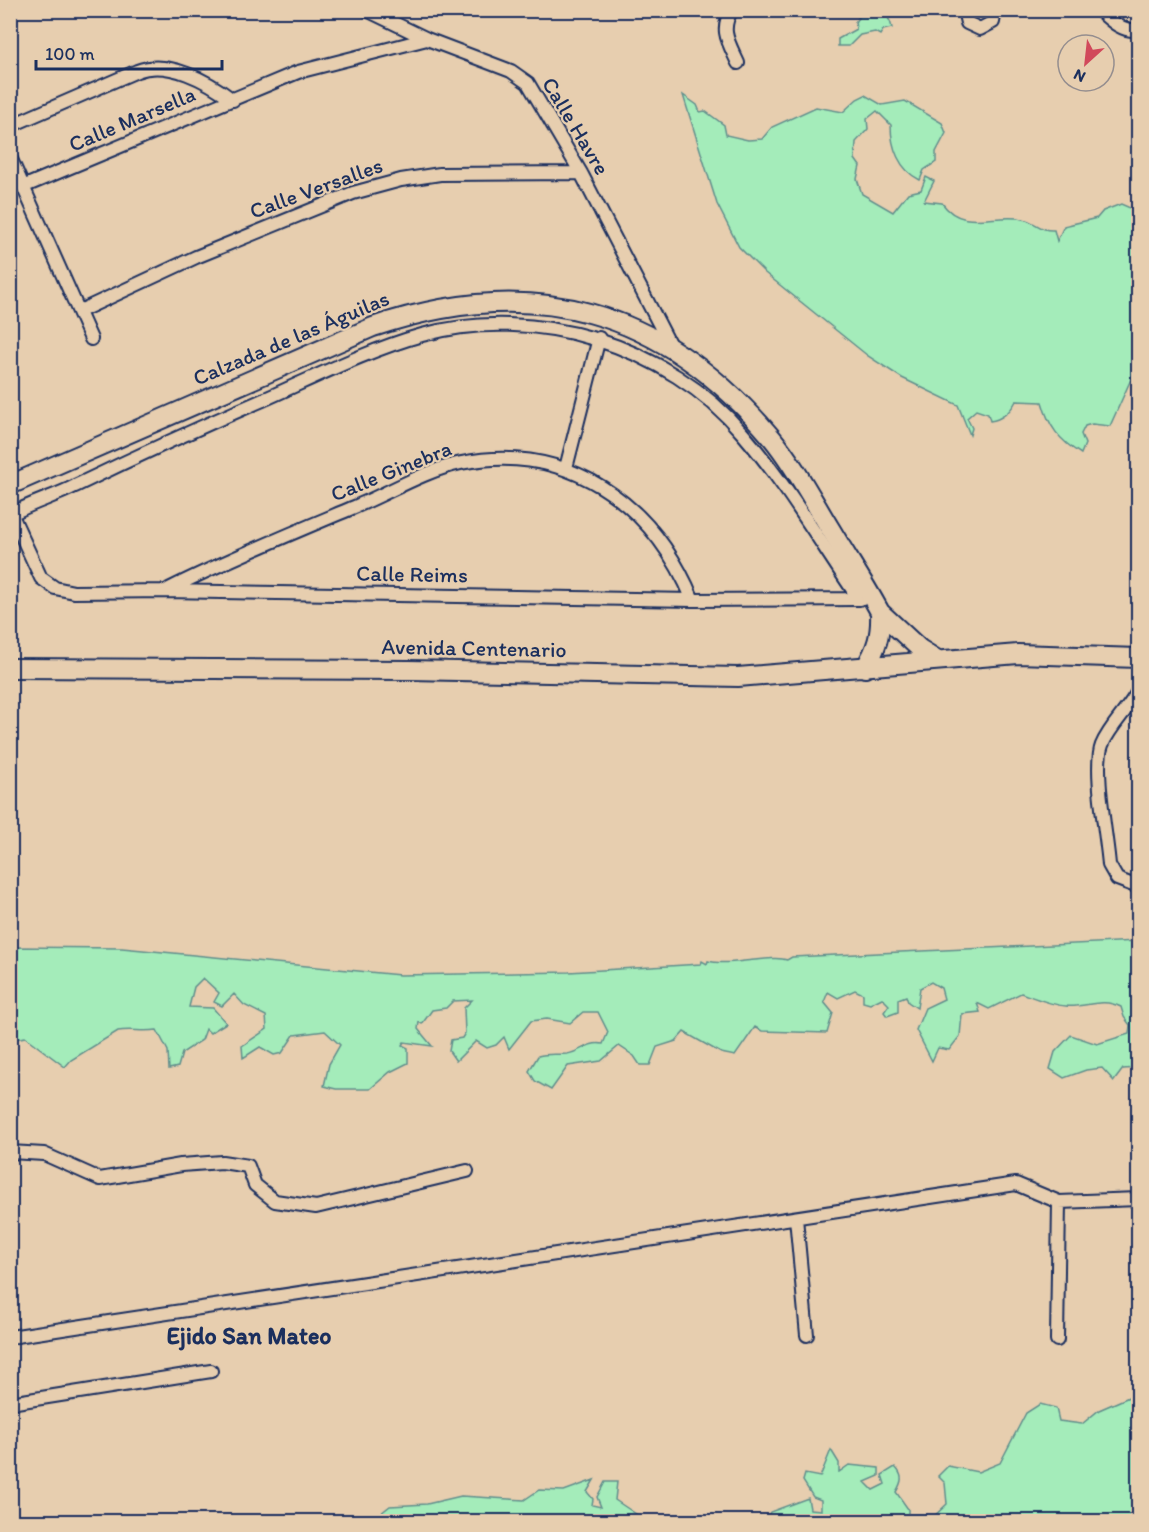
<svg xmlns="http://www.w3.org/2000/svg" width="1149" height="1532" font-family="Itim,sans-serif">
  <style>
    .green { fill: #a4ecba; stroke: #608e8c; stroke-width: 1.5 }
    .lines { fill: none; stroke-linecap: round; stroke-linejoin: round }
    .minor-casing { stroke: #1b2f5e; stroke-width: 16 }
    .secondary-casing { stroke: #1b2f5e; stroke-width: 22 }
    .minor { stroke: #e7ceaf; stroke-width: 12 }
    .secondary { stroke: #e7ceaf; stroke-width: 18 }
    .labels { text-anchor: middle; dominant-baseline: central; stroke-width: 4.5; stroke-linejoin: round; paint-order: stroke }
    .street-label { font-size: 22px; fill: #1b2f5e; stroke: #e7ceaf }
    .neighbourhood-label { font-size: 24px; font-weight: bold; fill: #1b2f5e; stroke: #e7ceaf }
  </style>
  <rect width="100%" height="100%" fill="#e7ceaf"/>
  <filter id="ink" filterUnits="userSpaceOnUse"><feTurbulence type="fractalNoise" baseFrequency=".0167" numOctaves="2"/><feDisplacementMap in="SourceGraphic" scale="12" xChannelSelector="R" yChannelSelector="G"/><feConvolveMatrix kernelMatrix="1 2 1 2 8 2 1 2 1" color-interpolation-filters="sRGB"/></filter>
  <g filter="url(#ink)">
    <path class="green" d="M 858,11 C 876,10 888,8 892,28 L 883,30 L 880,35 L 875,32 L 860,35 L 849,46 L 838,46 L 838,39 L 856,29 L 855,22 L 861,14 Z
      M 683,95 L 697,105 L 700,112 L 705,111 L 724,125 L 726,135 L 748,140 L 762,139 L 772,127 L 816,107 L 843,112 L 857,99 L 865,95 L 882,105 L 905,101 L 942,123 L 946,133 L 936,152 L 936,162 L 924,170 L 920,180 C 899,170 891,147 891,125 L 877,111 L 867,119 L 868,129 L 856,142 L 855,159 L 860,166 L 857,179 L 862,194 L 893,212 L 908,193 L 921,190 L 926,177 L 934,181 L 924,201 L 942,203 C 963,233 997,212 1023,219 C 1036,222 1040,231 1054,230 L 1057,241 L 1064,226 L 1097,218 L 1103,211 L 1121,204 L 1137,211 L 1138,356 L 1136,368 L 1110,426 L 1092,424 L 1085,426 L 1081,434 L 1085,444 L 1081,454 C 1059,440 1049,427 1042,402 L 1016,401 C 1011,411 1001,420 990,421 L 988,414 L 976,410 L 967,418 L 972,428 L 970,435 L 958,405 L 902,378 L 868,356 L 765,273 L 739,247 L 717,204 Z
      M 1138,941 L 1138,1064 L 1137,1068 L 1123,1069 L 1114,1081 L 1102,1068 L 1086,1070 L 1064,1078 L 1050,1069 L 1055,1052 L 1071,1035 L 1097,1044 L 1129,1034 L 1130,1025 L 1124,1017 L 1121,1007 C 1101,997 1086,1008 1066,1006 C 1051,1005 1035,998 1021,993 L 989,1009 L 977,1003 L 980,1012 L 962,1014 L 960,1036 L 949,1050 L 938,1048 L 932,1061 L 916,1030 L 925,1008 L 944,999 L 941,988 L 931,982 L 920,988 L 917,1008 L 908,1002 L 906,996 L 898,999 L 898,1012 L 887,1016 L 884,1012 L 889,1005 L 882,998 L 870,1004 L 863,1002 L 863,994 L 855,990 L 838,998 L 828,992 L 824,1002 L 833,1013 L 827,1033 L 762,1031 L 755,1027 L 735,1056 L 721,1053 L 684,1032 L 676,1041 L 657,1047 L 650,1065 L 640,1065 L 634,1056 L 619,1046 L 601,1061 L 568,1066 L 551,1090 L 535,1081 L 529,1071 L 538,1056 C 548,1053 557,1055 567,1054 C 581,1052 588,1041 603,1044 L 608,1032 L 598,1012 L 583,1012 L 570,1023 L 547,1019 L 531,1021 L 509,1049 L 504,1037 L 496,1045 L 487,1048 L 476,1041 L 456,1061 L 449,1051 L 451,1040 L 462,1038 L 465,1033 L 464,1008 L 472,1000 L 453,1001 L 446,1008 L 432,1010 L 422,1024 L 419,1022 L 418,1029 L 432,1046 L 404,1042 L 402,1045 L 408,1048 L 408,1063 L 390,1072 L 370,1089 L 336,1089 L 324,1086 L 329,1064 L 340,1045 L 325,1031 L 294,1035 L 282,1053 L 274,1055 L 260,1047 L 243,1058 L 242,1046 L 267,1029 L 266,1016 L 244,1005 L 234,994 L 222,1006 L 214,1002 L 219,993 L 203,978 L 194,987 L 189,1007 L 213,1008 L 226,1023 L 210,1033 L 206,1029 L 202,1040 L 182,1053 L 178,1067 L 169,1069 L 168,1051 L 157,1030 C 143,1032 130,1029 118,1031 L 71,1060 L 65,1067 L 25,1037 L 11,1040 L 11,947 L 122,948 L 400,975 L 569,972 L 701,964 L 702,961 L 707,964 L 708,961 C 730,967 773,954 787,960 L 792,957 Z
      M 1138,1393 L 1138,1521 L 929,1521 L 947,1504 L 945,1483 L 938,1476 L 948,1466 L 978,1472 L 1000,1463 L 1026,1413 L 1040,1404 L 1056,1408 L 1059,1421 L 1082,1424 L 1099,1410 Z
      M 831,1450 L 839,1463 L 839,1472 L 849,1465 L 879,1468 L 879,1476 L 865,1482 L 873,1490 L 885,1484 L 882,1475 L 895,1467 C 904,1476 902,1482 896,1492 L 908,1509 L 908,1520 L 920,1515 L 920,1521 L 766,1521 L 770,1512 L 808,1498 L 810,1509 L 821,1510 L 821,1500 L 813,1497 L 803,1481 L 805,1474 L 820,1477 Z
      M 594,1480 L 587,1492 L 593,1499 L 592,1505 L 601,1507 L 597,1497 L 605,1482 L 617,1482 L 615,1500 L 645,1520 L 554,1522 L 542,1516 L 543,1521 L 371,1521 L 390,1506 L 427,1504 L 461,1496 L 524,1500 L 539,1490 L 564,1491 Z"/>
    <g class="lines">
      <g class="minor-casing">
        <path id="minor" d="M 367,10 L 427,39 L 511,71 L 528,83 L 581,173 L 671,347
          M 732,10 C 719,30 729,43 738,63
          M 964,10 L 967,23 L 980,29 L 993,22 L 995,10
          M 1099,10 C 1111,21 1122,32 1138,30
          M 10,126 L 137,71 C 168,59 208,81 233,100
          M 10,157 L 91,339
          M 25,186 L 298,72 L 427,39
          M 80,311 L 196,257 L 353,193 L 401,180 L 440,174 L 581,173
          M 566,468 L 599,338
          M 10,511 L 41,578 L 55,588 L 74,592 L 166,591 L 693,600 L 859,599
          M 10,515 C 30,503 54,497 75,486 C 137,456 200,427 263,400 C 315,377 368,350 422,335 C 535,304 668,345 743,434 C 787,485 821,544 859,599 L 871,595
          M 169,589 C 229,559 290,534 352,508 C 387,494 423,471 461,463 C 568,442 653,503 693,600
          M 1138,691 C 1128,710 1110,726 1102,745 C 1093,768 1107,837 1109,865 L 1117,879 L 1138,887
          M 10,1152 L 44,1154 L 100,1179 L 181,1165 L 222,1162 L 248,1166 L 255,1185 L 275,1201 L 316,1207 L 467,1171
          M 796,1218 L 807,1335
          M 10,1337 L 1016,1184 L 1059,1202 L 1138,1199
          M 1057,1340 L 1059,1202
          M 10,1403 L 211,1371"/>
      </g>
      <g class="secondary-casing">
        <path id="secondary" d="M 10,485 L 373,327 C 532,273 663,308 772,438 C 795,466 812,499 831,530 C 847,557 865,584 880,612 C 881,635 877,648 865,668
          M 880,612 L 920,649 L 936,659
          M 10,668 L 410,670 L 738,677 L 1018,654 L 1138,658"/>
      </g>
      <use href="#minor" class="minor"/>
      <use href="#secondary" class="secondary"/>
    </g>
  </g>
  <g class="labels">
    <g class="street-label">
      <text transform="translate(132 119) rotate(-23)">Calle Marsella</text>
      <text transform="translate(576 126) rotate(59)">Calle Havre</text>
      <text transform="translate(316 188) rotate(-20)">Calle Versalles</text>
      <text transform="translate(291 338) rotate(-23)">Calzada de las Águilas</text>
      <text transform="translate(391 471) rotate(-22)">Calle Ginebra</text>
      <text transform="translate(412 574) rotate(1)">Calle Reims</text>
      <text transform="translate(474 648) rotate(1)">Avenida Centenario</text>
    </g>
    <g class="neighbourhood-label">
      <text x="249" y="1335">Ejido San Mateo</text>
    </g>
  </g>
  <rect width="1149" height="1532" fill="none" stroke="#e7ceaf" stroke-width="36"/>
  <rect x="18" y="18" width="1113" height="1496" fill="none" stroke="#1b2f5e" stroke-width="2" filter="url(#ink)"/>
  <g transform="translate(1086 63) rotate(207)"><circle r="28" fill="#e7ceaf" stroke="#958e8f" stroke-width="1.5"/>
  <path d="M0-4.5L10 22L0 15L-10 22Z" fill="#d1495b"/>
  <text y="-9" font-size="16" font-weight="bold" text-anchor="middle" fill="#1b2f5e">N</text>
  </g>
  <path d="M36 60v9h186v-9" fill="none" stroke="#1b2f5e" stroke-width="3"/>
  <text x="45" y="60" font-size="18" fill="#1b2f5e" stroke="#e7ceaf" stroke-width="4.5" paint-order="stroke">100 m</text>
</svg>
